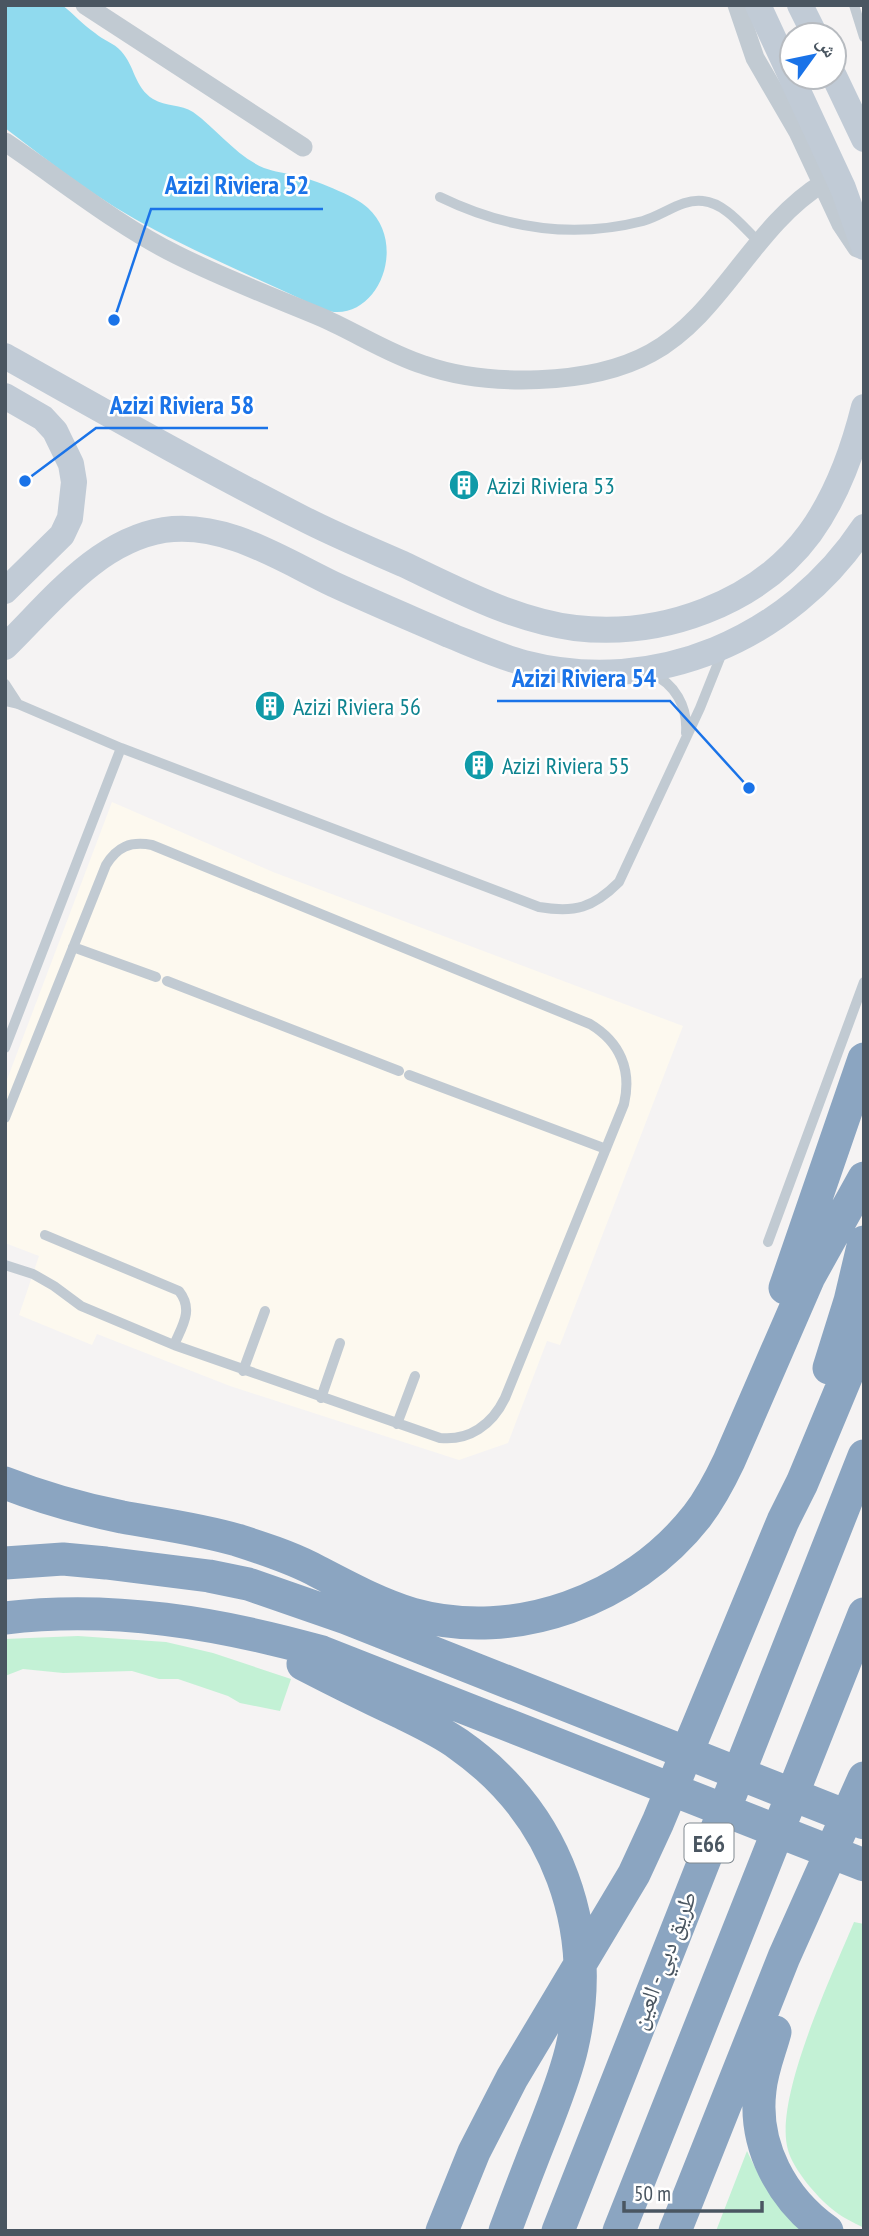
<svg xmlns="http://www.w3.org/2000/svg" width="869" height="2236" font-family="'PT Sans Narrow','Noto Naskh Arabic',sans-serif">
  <style>
    .commercial { fill: #fdf9ef }
    .green { fill: #c3f1d5 }
    .water { fill: #90daee }
    .lines { fill: none; stroke-linecap: round; stroke-linejoin: round }
    .lane { stroke: #c1cad2; stroke-width: 10 }
    .street { stroke: #c1cad2; stroke-width: 19 }
    .secondary { stroke: #c1cbd6; stroke-width: 26 }
    .highway { stroke: #8ba5c1; stroke-width: 33 }
    .labels { text-anchor: middle; dominant-baseline: central; stroke-width: 5; stroke-linejoin: round; paint-order: stroke }
    .shield { fill: #fff; stroke: #808990; stroke-width: 2 }
    .shield-label { font-size: 23px; font-weight: bold; fill: #4a5661 }
    .culture-label { font-size: 24px; fill: #0d838f; stroke: #fff; text-anchor: start }
    .street-label { font-size: 24px; fill: #4a5661; stroke: #fff }
    .leader { fill: none; stroke: #1a73e8; stroke-width: 2.5 }
    .callout-dot { fill: #1a73e8; stroke: #fff; stroke-width: 2.5 }
    .callout-label { font-size: 26px; text-anchor: middle; font-weight: bold; fill: #1a73e8; stroke: #fff; stroke-width: 5; stroke-linejoin: round; paint-order: stroke }
  </style>
  <rect width="100%" height="100%" fill="#f5f3f3"/>
  <path class="commercial" d="M 112,802 L 273,872 L 683,1026 L 560,1345 L 547,1341 L 508,1443 L 459,1460 L 230,1386 L 97,1334 L 92,1345 L 19,1315 L 39,1256 L 5,1243 L 5,1085 Z"/>
  <path class="green" d="M 78,1636 L 166,1642 L 213,1653 L 291,1679 L 280,1711 L 240,1703 L 228,1696 L 178,1679 L 159,1679 L 132,1671 L 63,1673 L 23,1669 L 5,1676 L 5,1639 Z
    M 854,1922 L 864,1924 L 864,2228 C 853,2222 841,2217 832,2209 C 817,2197 793,2169 788,2150 C 773,2099 833,1973 854,1922 Z
    M 747,2151 C 761,2180 777,2211 804,2231 L 716,2231 Z"/>
  <path class="water" d="M 5,5 L 62,5 C 74,14 83,25 95,33 C 103,40 114,43 121,51 C 135,66 134,87 153,99 C 166,107 181,104 193,112 C 218,130 236,156 264,168 C 275,172 285,173 295,175 C 312,179 356,196 368,208 C 410,247 375,326 324,310 C 268,283 210,259 155,230 C 101,202 53,165 5,128 Z"/>
  <g class="lines">
    <path class="lane" d="M 854,5 L 864,37
      M 440,197 C 504,228 573,239 643,221 C 662,216 683,198 703,201 C 725,203 743,227 758,241
      M 650,673 C 675,683 688,707 686,733
      M 5,684 L 18,704
      M 5,701 L 18,704 L 121,748 L 539,907 C 575,913 593,908 619,882 L 700,708 L 722,653
      M 73,947 L 156,977
      M 167,981 L 399,1071
      M 5,1048 L 121,748
      M 409,1075 L 606,1149
      M 5,1118 L 106,865 C 117,847 130,841 152,845 L 590,1024 C 620,1042 632,1070 624,1104 L 505,1398 C 492,1425 469,1441 440,1438 L 174,1345 L 81,1306 L 54,1286 L 33,1274 L 5,1265
      M 45,1235 L 179,1291 C 194,1310 182,1326 174,1345
      M 768,1242 L 864,982
      M 243,1371 L 265,1311
      M 321,1398 L 340,1343
      M 397,1424 L 415,1376"/>
    <path class="street" d="M 85,5 L 303,147
      M 737,5 L 755,58 L 798,132 L 841,224 L 857,248
      M 5,142 C 60,179 118,226 177,255 C 225,279 275,298 323,318 C 357,333 389,354 424,365 C 487,387 591,386 651,353 C 722,314 752,227 823,183"/>
    <path class="secondary" d="M 758,5 L 843,188 L 864,247
      M 800,5 L 815,35
      M 834,76 L 864,139
      M 5,356 C 103,411 201,467 302,518 C 335,535 369,549 403,564 C 458,590 514,620 575,628 C 661,638 758,604 810,533 C 836,497 853,451 864,407
      M 5,396 L 43,418 L 55,431 L 71,464 L 74,482 L 70,518 L 62,535 L 5,591
      M 5,647 C 51,602 97,541 164,530 C 224,521 281,559 333,584 C 372,602 410,618 449,635 C 474,645 498,656 524,663 C 655,697 790,639 864,527"/>
    <path class="highway" d="M 785,1288 L 864,1059
      M 829,1368 L 850,1301 L 864,1242
      M 5,1483 C 43,1498 83,1509 122,1517 C 161,1524 199,1529 237,1540 C 262,1548 287,1556 311,1568 C 344,1585 376,1603 412,1614 C 515,1643 631,1600 697,1516 C 710,1499 720,1480 729,1461 L 809,1277 L 864,1178
      M 5,1563 L 63,1559 L 106,1563 L 209,1576 L 248,1584 L 346,1618 L 864,1823
      M 5,1618 C 112,1605 219,1623 322,1652 L 864,1865
      M 303,1664 C 334,1680 366,1696 398,1711 C 418,1721 440,1731 458,1744 C 558,1814 599,1930 572,2047 C 566,2074 555,2101 545,2127 C 531,2162 518,2196 505,2231
      M 775,2032 C 770,2051 762,2069 760,2090 C 753,2146 782,2199 827,2231
      M 442,2231 L 474,2152 L 512,2078 L 634,1874 L 658,1822 L 783,1521 L 802,1483 L 864,1334
      M 558,2231 L 864,1456
      M 619,2231 L 864,1614
      M 675,2231 L 784,1957 L 864,1778"/>
  </g>
  <defs>
    <g id="building-disc" transform="scale(1.575)"><circle r="9.5" fill="#0f9aa8" stroke="#fff"/><path d="M-4-6H4V6H1V3H-1V6H-4ZM-2.5-4.3h1.7v1.8h-1.7ZM.8-4.3h1.7v1.8H.8ZM-2.5-1h1.7V.8h-1.7ZM.8-1h1.7V.8H.8Z" fill="#fff"/></g>
  </defs>
  <g fill-rule="evenodd">
    <use href="#building-disc" x="464" y="485"/>
    <use href="#building-disc" x="270" y="706"/>
    <use href="#building-disc" x="479" y="765"/>
  </g>
  <g class="labels">
    <rect class="shield" x="684.5" y="1823.5" width="49" height="39" rx="5"/>
    <g class="shield-label">
      <text x="709" y="1843">E66</text>
    </g>
    <g class="culture-label">
      <text x="487" y="485">Azizi Riviera 53</text>
      <text x="293" y="706">Azizi Riviera 56</text>
      <text x="502" y="765">Azizi Riviera 55</text>
    </g>
    <g class="street-label">
      <text transform="translate(663 1960) rotate(-69)">طريق دبي - العين</text>
    </g>
  </g>
  <path class="leader" d="M114 320L151 209H323M25 481L96 428H268M749 788L670 701H497"/>
  <g class="callout-dot">
    <circle cx="114" cy="320" r="7"/>
    <circle cx="25" cy="481" r="7"/>
    <circle cx="749" cy="788" r="7"/>
  </g>
  <g class="callout-label">
    <text x="237" y="194">Azizi Riviera 52</text>
    <text x="182" y="414">Azizi Riviera 58</text>
    <text x="584" y="687">Azizi Riviera 54</text>
  </g>
  <rect width="869" height="2236" fill="none" stroke="#4a5661" stroke-width="14"/>
  <g transform="translate(813 56) rotate(57)"><circle r="33" fill="#ffffff" stroke="#b7bbc0" stroke-width="2"/>
  <path d="M0-5L12 26L0 18L-12 26Z" fill="#1a73e8"/>
  <text y="-10" font-size="19" font-weight="bold" text-anchor="middle" fill="#4a5661">ش</text>
  </g>
  <path d="M624 2201v10h138v-10" fill="none" stroke="#4a5661" stroke-width="3.5"/>
  <text x="634" y="2201" font-size="21" fill="#4a5661" stroke="#ffffff" stroke-width="5" paint-order="stroke">50 m</text>
</svg>
